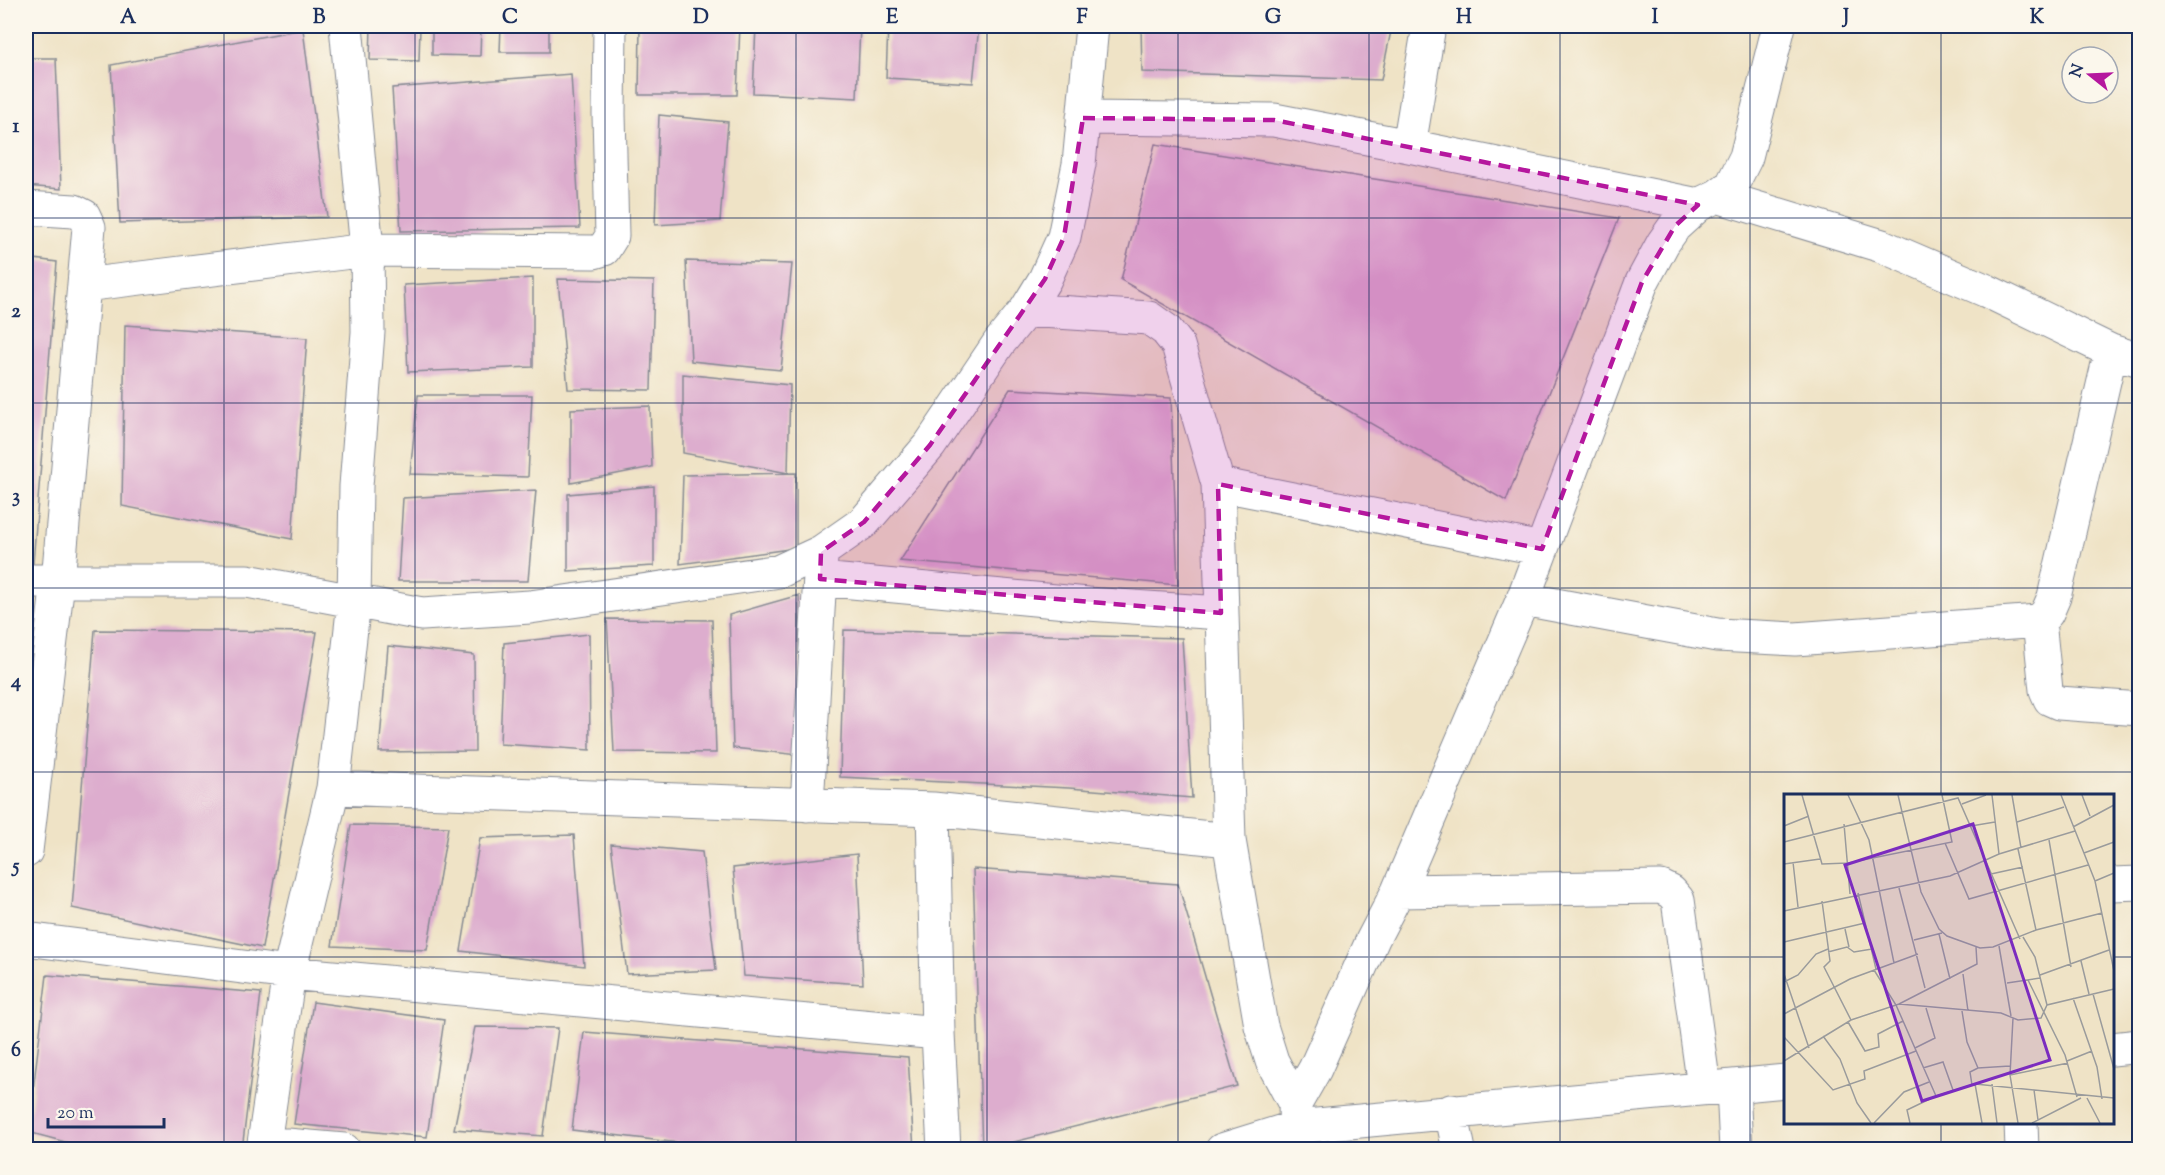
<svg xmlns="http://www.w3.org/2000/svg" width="2165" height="1175" font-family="'Sorts Mill Goudy',serif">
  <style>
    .building { fill: #ddadce }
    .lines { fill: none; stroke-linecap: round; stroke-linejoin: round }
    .minor-casing { stroke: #858992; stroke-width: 35 }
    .minor { stroke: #fff; stroke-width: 33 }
    .marked { fill: #b5179e; fill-opacity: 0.2; stroke: #b5179e; stroke-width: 4.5; stroke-dasharray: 12 8; stroke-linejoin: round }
    .grid { fill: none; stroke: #1b2f5e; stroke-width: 1.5; stroke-opacity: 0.55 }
    .inset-road { fill: none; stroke: #9a9b9c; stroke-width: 1.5 }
    .view { fill: #7b2cbf; fill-opacity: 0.15; stroke: #7b2cbf; stroke-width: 3 }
    .inset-edge { fill: none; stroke: #1b2f5e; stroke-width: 3 }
    .neatline { fill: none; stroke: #1b2f5e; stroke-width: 2 }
    .grid-label { font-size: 20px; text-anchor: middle; font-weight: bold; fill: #1b2f5e }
  </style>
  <rect width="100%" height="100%" fill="#fbf7ec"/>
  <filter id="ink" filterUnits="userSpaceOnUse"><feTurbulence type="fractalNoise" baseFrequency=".0167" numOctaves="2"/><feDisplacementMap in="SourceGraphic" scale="12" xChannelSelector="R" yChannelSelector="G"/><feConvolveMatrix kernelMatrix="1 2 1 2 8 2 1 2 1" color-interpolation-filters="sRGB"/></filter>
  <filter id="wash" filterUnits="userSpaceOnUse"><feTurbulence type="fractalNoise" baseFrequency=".008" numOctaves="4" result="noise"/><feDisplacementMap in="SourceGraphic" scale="24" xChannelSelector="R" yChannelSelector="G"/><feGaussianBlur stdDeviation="1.35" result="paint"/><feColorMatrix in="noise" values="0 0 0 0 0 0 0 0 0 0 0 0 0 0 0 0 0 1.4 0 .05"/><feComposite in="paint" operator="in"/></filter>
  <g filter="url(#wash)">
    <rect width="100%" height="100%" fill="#efe3c6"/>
    <g id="blocks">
      <path class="building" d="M 371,26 L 420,26 L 419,61 L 370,60 Z
        M 432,26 L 481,26 L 480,56 L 432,55 Z
        M 501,26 L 549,26 L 549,52 L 500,52 Z
        M 640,26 L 740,26 L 737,95 L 639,95 Z
        M 756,26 L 860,26 L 857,98 L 753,93 Z
        M 888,26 L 979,26 L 973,83 L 886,78 Z
        M 1141,26 L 1392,26 L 1381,80 L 1142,72 Z
        M 303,29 L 327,217 L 120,223 L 111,65 Z
        M 26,58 L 56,58 L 61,189 L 26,186 Z
        M 571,74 L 580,228 L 401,231 L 392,88 Z
        M 659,115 L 728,122 L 720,221 L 655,225 Z
        M 1155,144 L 1619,218 L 1506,501 L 1121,280 Z
        M 26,258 L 57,262 L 33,563 L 26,561 Z
        M 686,261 L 792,264 L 781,370 L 691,361 Z
        M 533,278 L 533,367 L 408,372 L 404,285 Z
        M 558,279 L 654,281 L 651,390 L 568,389 Z
        M 125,325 L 307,338 L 292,539 L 122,506 Z
        M 683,374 L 790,385 L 788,473 L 683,453 Z
        M 1010,389 L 1171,398 L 1178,585 L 900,561 Z
        M 418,395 L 532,395 L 528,477 L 410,474 Z
        M 650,406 L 652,467 L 571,483 L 571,409 Z
        M 796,473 L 796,548 L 680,564 L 683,475 Z
        M 654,486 L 654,566 L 568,571 L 568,494 Z
        M 536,490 L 528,581 L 398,581 L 403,498 Z
        M 799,595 L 799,755 L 733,748 L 729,615 Z
        M 607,619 L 712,620 L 716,753 L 614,752 Z
        M 95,630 L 317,632 L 262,948 L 72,908 Z
        M 844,630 L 1182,638 L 1192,798 L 1069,788 L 840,777 Z
        M 589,634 L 590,750 L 500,744 L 504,643 Z
        M 388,646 L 474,655 L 475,751 L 379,752 Z
        M 351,825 L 448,827 L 427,950 L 332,946 Z
        M 574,835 L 584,966 L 461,951 L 480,838 Z
        M 611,844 L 702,852 L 716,970 L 627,974 Z
        M 857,854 L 863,984 L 744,976 L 733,868 Z
        M 973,869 L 1178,884 L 1237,1086 L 982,1150 Z
        M 47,975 L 261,993 L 242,1150 L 95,1150 L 28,1132 Z
        M 313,1002 L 444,1020 L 427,1137 L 294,1124 Z
        M 475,1027 L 558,1028 L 543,1136 L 454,1129 Z
        M 584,1032 L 908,1057 L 914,1150 L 737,1150 L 572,1130 Z"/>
    </g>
  </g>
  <g filter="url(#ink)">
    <use href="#blocks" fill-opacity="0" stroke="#858992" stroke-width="1.5"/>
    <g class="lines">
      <g class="minor-casing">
        <path id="minor" d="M 1083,118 L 1274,120 L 1409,146 L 1698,205
          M 1409,146 L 1429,26
          M 1717,196 L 1882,246 L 1987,291 L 2111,351 L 2140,360
          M 26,208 L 74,211 L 84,216 L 89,227 L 58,581 L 26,851
          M 84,285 L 367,250 L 594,252 L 604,249 L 612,236 L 609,114 L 610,26
          M 1026,310 L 1149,318 L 1166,330 L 1178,345 L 1218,484 L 1229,840 L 1261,1026 L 1272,1061 L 1295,1104
          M 1218,484 L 1542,549
          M 820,579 L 1088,604 L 1221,613
          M 26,581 L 247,581 L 422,614 L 530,607 L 780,571 L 821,552 L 864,522 L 930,445 L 999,343 L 1026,310 L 1045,279 L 1064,237 L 1079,164 L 1092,26
          M 1523,599 L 1717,635 L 1795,639 L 2039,621 L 2047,613 L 2054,597 L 2111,351
          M 2039,621 L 2046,690 L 2050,699 L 2059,703 L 2140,709
          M 333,788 L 933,809 L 1229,840
          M 807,805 L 821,558
          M 933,809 L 938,1033 L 944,1150
          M 2112,884 L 2140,883
          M 1398,891 L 1661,887 L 1671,892 L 1678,900 L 1704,1087
          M 26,939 L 289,973 L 938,1033
          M 2112,1049 L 2140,1046
          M 1733,1086 L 1736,1150
          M 1451,1111 L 1459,1150
          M 2021,1122 L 2022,1150
          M 264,1143 L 344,1150
          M 263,1150 L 289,973 L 333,788 L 354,602 L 356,486 L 368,332 L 367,250 L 346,26
          M 1222,1150 L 1296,1127 L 1786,1081
          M 1296,1150 L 1295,1104 L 1315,1069 L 1373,939 L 1398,891 L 1523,599 L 1642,282 L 1663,243 L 1675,226 L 1698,205 L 1717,196 L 1732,185 L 1746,157 L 1779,26"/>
      </g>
      <use href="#minor" class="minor"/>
    </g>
  </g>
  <path class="marked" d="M 1083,118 L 1274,120 L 1698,205 L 1675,226 L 1642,282 L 1542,549 L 1218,484 L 1221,613 L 820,579 L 821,552 L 864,522 L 930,445 L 1045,279 L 1064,237 Z"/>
  <path class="grid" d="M 224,26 L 224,1150M 415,26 L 415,1150M 605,26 L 605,1150M 796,26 L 796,1150M 987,26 L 987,1150M 1178,26 L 1178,1150M 1369,26 L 1369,1150M 1560,26 L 1560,1150M 1750,26 L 1750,1150M 1941,26 L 1941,796M 26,218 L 2140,218M 26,403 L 2140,403M 26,588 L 2140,588M 26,772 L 2140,772M 26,957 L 1786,957M 2112,957 L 2140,957M 1941,1122 L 1941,1150"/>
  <g transform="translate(1784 794)">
    <rect width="330" height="330" fill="#efe3c6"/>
    <path class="inset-road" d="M 18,1 L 38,70 L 64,69 L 168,48 L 158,1M 64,1 L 85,46 L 110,169M 114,1 L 137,98 L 155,135 L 163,142 L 196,154 L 209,153 L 252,136 L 318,119M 208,1 L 215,60M 228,1 L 237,54M 277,1 L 311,87 L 330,177M 298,1 L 306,22M 178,10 L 202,1M 233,28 L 280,13M 60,30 L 66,100M 0,32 L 25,22M 187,32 L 211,28M 289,33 L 330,11M 265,46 L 287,173M 0,48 L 174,4 L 236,145M 161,49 L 185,105 L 304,71M 234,55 L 252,136M 300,59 L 330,48M 9,68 L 14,113M 0,70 L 36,65M 207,80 L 239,73M 311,87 L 330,79M 115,94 L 141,194M 74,99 L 92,175M 38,107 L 46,167 L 40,173 L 67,226M 0,117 L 166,82 L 215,60 L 291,37M 61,135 L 65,153M 155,140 L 166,185M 239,143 L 251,163 L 263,211M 130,146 L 158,139M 0,148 L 81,129M 215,152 L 227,222M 44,158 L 63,153 L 70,158 L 88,155M 297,167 L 305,200M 90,176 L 112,211 L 152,302M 0,180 L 25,254M 179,180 L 184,217M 256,181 L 325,156M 244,186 L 281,261 L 293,303M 0,188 L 14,181 L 32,160 L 44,155M 223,189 L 256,184M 309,200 L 330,275M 289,204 L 313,273 L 318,305M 115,210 L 193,170 L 192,153M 178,217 L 183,248 L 194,274 L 226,272M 0,220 L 66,185 L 134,160M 229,224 L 226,281 L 234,329M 64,228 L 81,257 L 95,253 L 94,240 L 119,227M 39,242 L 56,265 L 73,309 L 87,329M 0,243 L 49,296 L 81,285 L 80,277 L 132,257M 131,254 L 151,244 L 142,214M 0,267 L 67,226 L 115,210 L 217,219 L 234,226 L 257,224 L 263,211 L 330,195M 283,267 L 308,257M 139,274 L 159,268 L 169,296M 226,281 L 284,269M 191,290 L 198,329M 208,290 L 213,329M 188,291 L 186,278 L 194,274M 250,296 L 254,326M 303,304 L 316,329M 90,329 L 120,298 L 145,288M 126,329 L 123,316 L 152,302 L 191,290 L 330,304M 248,329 L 297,304"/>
    <path class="view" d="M 189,30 L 266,266 L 138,307 L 61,71 Z"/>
    <rect width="330" height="330" class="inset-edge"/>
  </g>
  <rect width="2165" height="1175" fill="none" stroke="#fbf7ec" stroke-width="66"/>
  <g transform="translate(2090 75) rotate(288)"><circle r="28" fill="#fbf7ec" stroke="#a1a7b3" stroke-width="1.5"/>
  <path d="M0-4.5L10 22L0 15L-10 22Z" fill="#b5179e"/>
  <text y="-9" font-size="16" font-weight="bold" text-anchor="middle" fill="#1b2f5e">N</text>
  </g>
  <path d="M48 1118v9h116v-9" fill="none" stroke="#1b2f5e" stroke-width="3"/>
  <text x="57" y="1118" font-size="18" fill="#1b2f5e" stroke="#fbf7ec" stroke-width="4.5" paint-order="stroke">20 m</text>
  <rect x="33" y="33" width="2099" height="1109" class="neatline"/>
  <g class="grid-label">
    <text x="128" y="23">A</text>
    <text x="319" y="23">B</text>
    <text x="510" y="23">C</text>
    <text x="701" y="23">D</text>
    <text x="892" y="23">E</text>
    <text x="1082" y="23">F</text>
    <text x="1273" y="23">G</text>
    <text x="1464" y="23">H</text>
    <text x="1655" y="23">I</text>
    <text x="1846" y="23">J</text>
    <text x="2037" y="23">K</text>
    <text x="16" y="132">1</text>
    <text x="16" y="317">2</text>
    <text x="16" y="502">3</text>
    <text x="16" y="687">4</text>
    <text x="16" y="872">5</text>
    <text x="16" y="1056">6</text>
  </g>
</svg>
